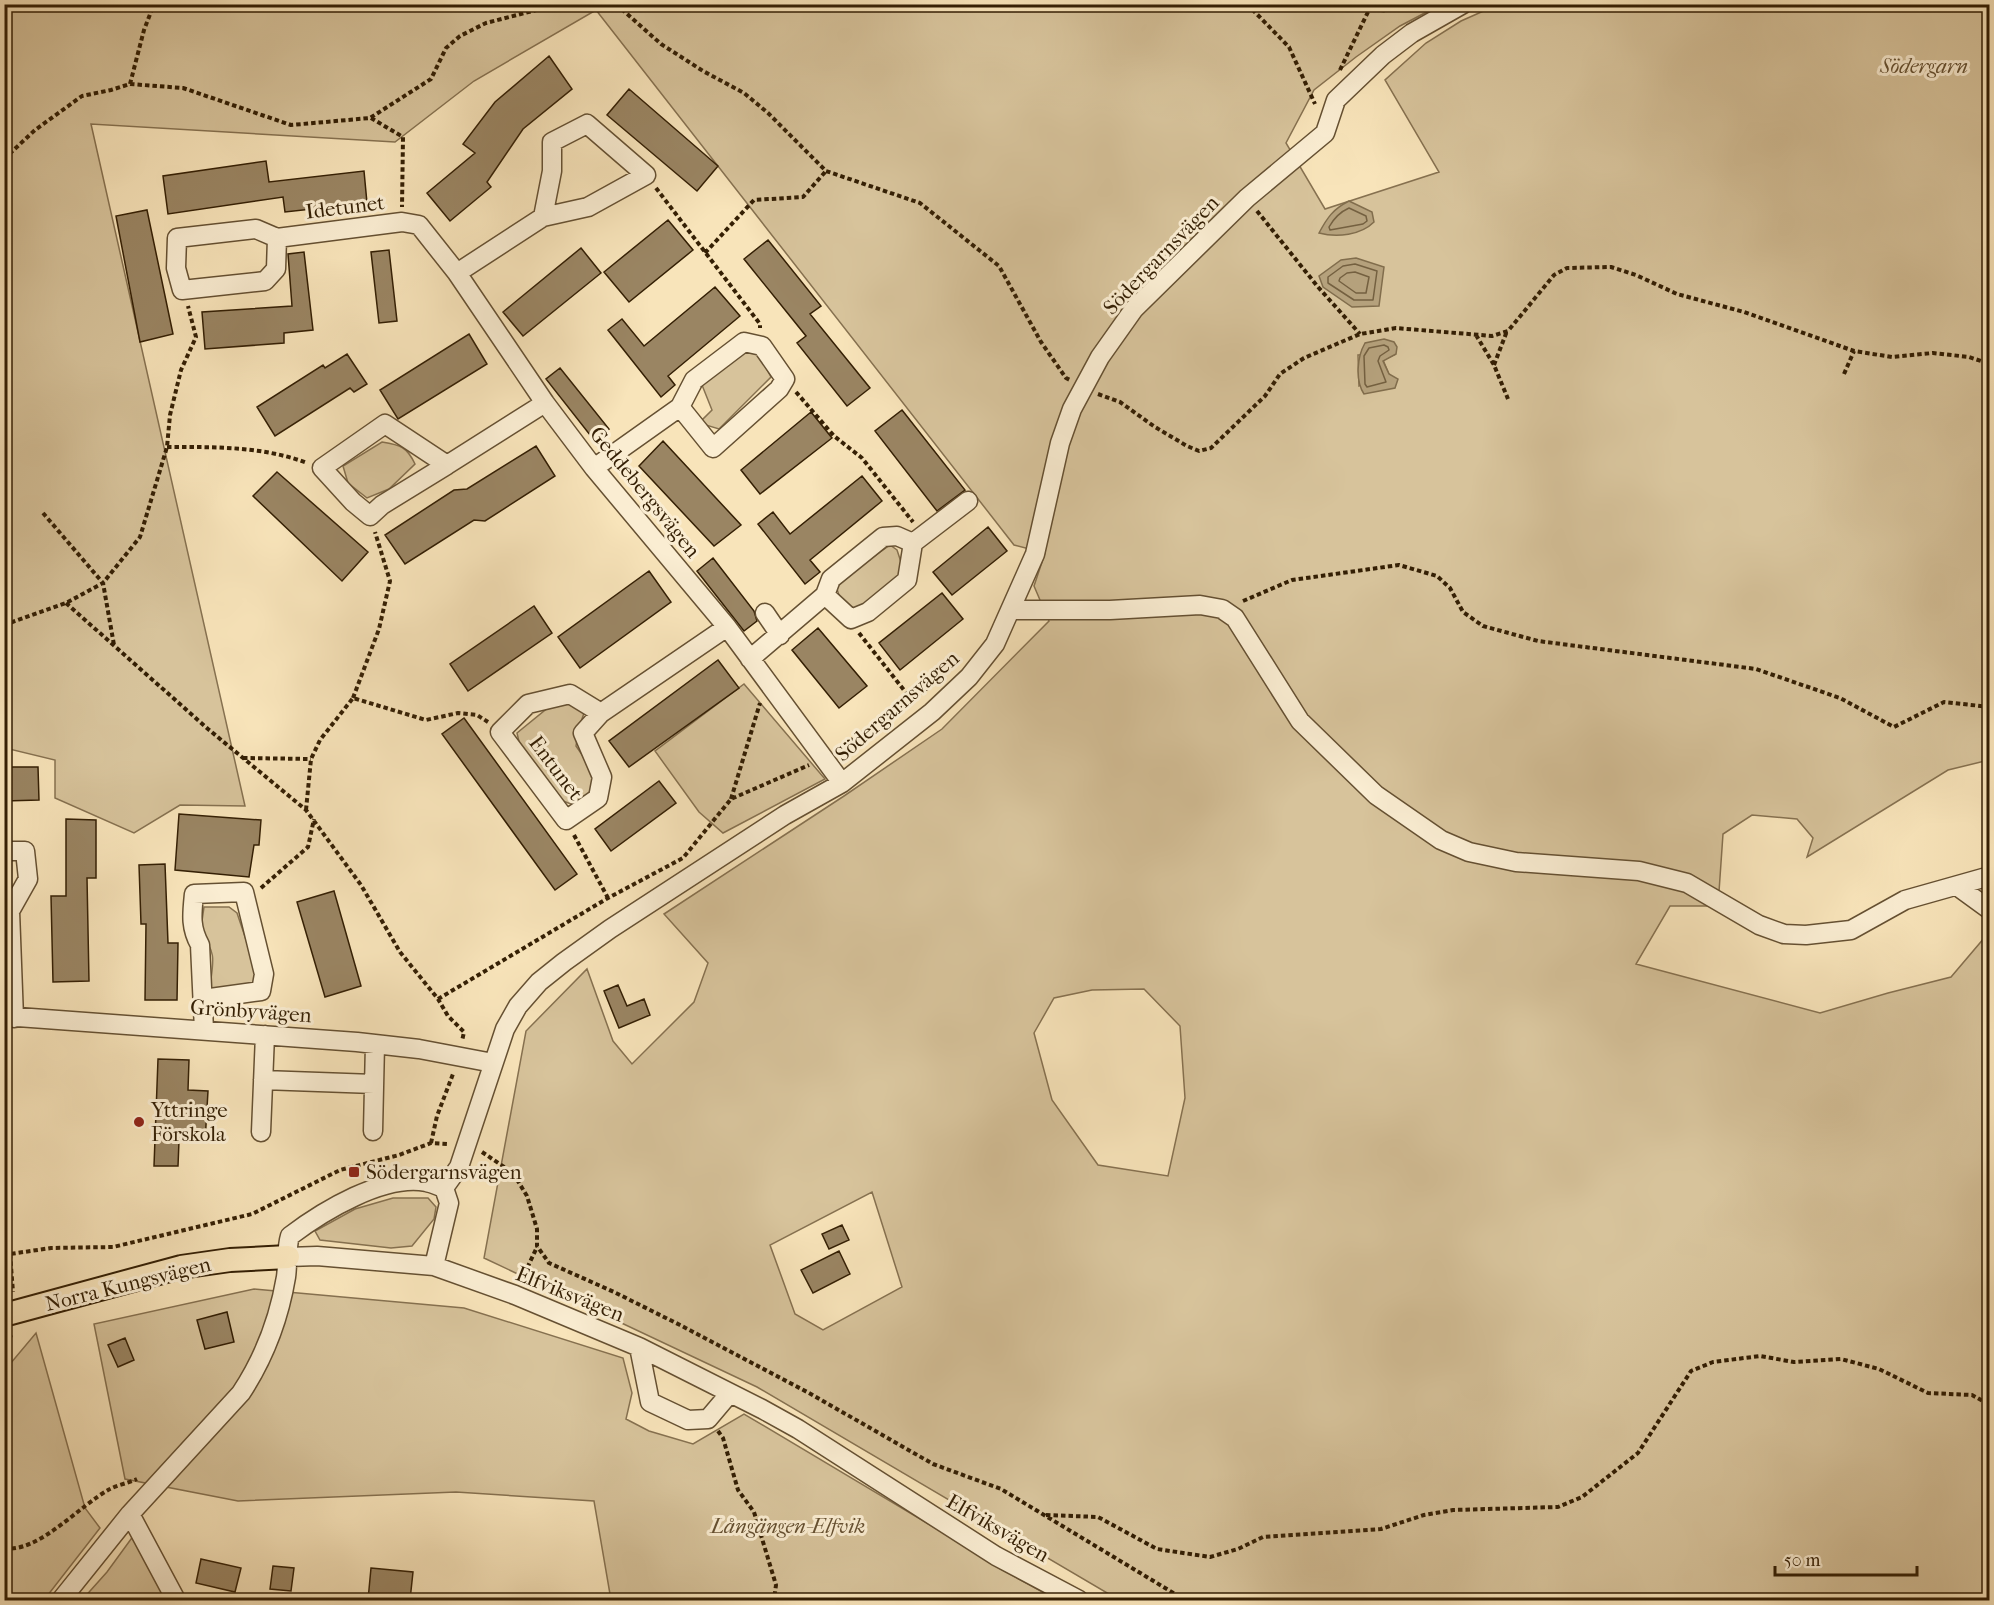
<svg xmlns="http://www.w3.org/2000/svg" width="1994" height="1605" font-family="'IM FELL French Canon',serif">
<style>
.green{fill:#d7c39b;stroke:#867150;stroke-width:1.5;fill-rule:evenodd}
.water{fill:#b5a17c;stroke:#816d4c;stroke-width:1.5}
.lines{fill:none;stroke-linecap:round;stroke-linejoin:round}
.shore{stroke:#746040;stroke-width:1.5}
.building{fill:#9a8563;stroke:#341f04;stroke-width:1.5}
.minor-casing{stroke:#655032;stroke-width:21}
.major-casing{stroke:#341f04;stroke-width:26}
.path{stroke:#341f04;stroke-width:4;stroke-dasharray:4.5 3;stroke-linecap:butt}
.minor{stroke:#faedd2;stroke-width:18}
.major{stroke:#f8e4ba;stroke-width:22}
.poi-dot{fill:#8f2418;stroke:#faedd2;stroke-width:2}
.labels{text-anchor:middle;stroke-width:6;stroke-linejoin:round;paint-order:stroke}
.park-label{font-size:21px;font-style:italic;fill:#655031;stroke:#faedd2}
.street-label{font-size:21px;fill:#341f04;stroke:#faedd2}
.poi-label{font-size:21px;fill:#341f04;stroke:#faedd2;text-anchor:start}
</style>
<rect width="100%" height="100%" fill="#f8e4ba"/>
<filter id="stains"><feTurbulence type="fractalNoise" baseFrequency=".00333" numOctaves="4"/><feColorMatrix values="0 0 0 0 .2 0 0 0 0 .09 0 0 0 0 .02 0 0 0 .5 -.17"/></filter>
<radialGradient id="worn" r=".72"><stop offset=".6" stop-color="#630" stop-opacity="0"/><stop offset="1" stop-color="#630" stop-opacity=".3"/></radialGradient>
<!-- green -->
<path class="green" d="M1339,4L1384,12L1395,5H1440L1400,26L1356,57L1314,90L1286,143L1325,209L1439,172L1385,80L1426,43L1461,21L1497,5H1989V760L1948,770L1807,857L1813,838L1797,819L1752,815L1723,834L1718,906H1670L1636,964L1820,1013L1888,993L1951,977L1985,937L1989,939V1600H1119L757,1387L484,1258L526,1031L587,969L613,1041L632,1064L694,1002L708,963L664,914L844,796L942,729L1049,621L1034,586L1045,553L1014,545L596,10L474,81L395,142L91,124L245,806L180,805L134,833L55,798V760L5,748V5ZM1396,354L1383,360L1389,374L1359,386L1358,355ZM1144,989L1180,1026L1185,1098L1168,1176L1098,1165L1052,1100L1034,1033L1054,998L1092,990ZM872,1192L902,1287L823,1330L795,1314L770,1245Z
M751,346L758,353L771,377L719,429L699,423L712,410L702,385Z
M382,442C401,445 407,447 415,464L389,489L367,498L348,483L343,466Z
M890,545L897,550L903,568L899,581L861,609H853L841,602L837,589L841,580Z
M744,684L825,779L723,833L699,812L655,751Z
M560,701L575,704L585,710L579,728L576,746L594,772L595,784L585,798L571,804L563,801L520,746L517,733L549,707Z
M204,907H229L237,913L258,975L255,986L210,989C211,969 219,952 202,938L201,928Z
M393,1198H428L436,1207L434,1219L412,1246L391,1248L320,1240L315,1231L355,1209Z
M254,1289L464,1308L623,1358L632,1393L626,1419L649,1431L693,1444L744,1414L999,1566V1568L1057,1600H611L594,1501L456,1492L238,1501L125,1479L94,1324Z
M36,1333L85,1508L100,1528L44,1600H5V1370Z
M142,1524L180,1600H82L107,1572Z"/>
<!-- water -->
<path class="water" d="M1349,201L1372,212L1374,222C1361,235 1337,238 1319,233C1327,218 1333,209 1349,201Z
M1356,258L1384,267L1379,306L1352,307L1323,287L1319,276L1341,260Z
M1384,339L1394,342L1397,347L1396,354L1383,361L1389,374L1398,379L1395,388L1364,394C1355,380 1357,357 1365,343Z"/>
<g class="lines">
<!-- shore -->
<path class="shore" d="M1349,208L1366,216L1367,221L1363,224L1330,230L1329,227C1334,218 1340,212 1349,208Z
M1355,264L1377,271L1373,300H1354L1328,283V277L1343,266Z
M1355,272L1369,277L1366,293H1356L1339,281L1340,278L1347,273Z
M1384,345L1388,347L1389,350L1380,356L1378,361L1386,382L1367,387L1365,384L1364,356L1369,348Z"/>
</g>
<!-- building -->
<path class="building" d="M549,56L572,89L523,129L487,182L491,187L450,221L427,193L475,153L463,144L495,102Z
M629,89L718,166L697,191L607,115Z
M266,161L269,182L364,171L367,203L285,212L283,197L168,214L163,176Z
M147,210L173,334L140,342L116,216Z
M668,220L693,250L629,302L604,272Z
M768,240L821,306L810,314L870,388L847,406L797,343L806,336L744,259Z
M581,248L601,273L523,336L503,312Z
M389,250L397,321L379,323L371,252Z
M304,252L313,330L284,333V343L205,349L202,312L292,306L288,254Z
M715,287L740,316L668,376L675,385L661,397L608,330L622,319L644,346Z
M469,334L487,364L398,419L380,390Z
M347,354L367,384L354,392L350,388L275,436L257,407L323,365L325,368Z
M560,368L609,429L594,440L546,379Z
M902,410L965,490L937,511L875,431Z
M811,412L832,438L760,494L741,470Z
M663,441L741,525L714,546L639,466Z
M536,446L555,476L485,521L474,520L405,564L385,535L454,490L467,489Z
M277,472L368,552L342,581L253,496Z
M862,476L882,501L810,560L820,572L805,584L758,524L773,512L790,534Z
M988,527L1007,551L952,595L933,572Z
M713,558L754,611L757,621L744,631L697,571Z
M649,571L671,602L580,668L558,637Z
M942,593L963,619L900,670L879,643Z
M534,606L552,633L468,691L450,664Z
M818,628L867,686L839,708L792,650Z
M718,660L739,688L629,767L609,741Z
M464,718L577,874L555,890L442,734Z
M4,767H38L39,800L4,801Z
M659,781L676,803L611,851L595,829Z
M179,814L261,820L259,845H254L249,877L175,870Z
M66,819L96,820V878H87L89,981L53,982L51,896H66Z
M165,864L168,943H178L177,1000H145L146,924H141L139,865Z
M334,891L361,986L325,997L297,902Z
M618,985L627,1006L644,999L650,1015L619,1028L604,991Z
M158,1059L189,1060L188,1090L208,1091L205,1142L179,1141L178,1166H154Z
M842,1225L849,1240L829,1249L822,1234Z
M839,1251L850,1274L813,1293L801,1270Z
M227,1312L234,1342L205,1349L197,1320Z
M125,1338L134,1360L118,1367L108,1345Z
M201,1559L241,1568L235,1592L196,1583Z
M273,1566L294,1568L291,1591L270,1589Z
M371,1568L413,1572L410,1600H368Z"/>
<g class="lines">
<!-- minor casing -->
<g class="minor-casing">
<path id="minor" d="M277,238L276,269L265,281L182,290L176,268L177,238L256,229L277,238L402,222L419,225L457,273L545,403L594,468L727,627L842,783
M457,273L543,217L588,207L646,175L587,124L552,142V171L543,217
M447,465L382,505L370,516L353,502L322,468L385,424L447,465L545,403
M594,468L680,407L694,380L744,342L762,346L785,379L779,389L713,448L680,407
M913,543L968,501
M1012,610H1110L1200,605L1222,609L1235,618L1300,721L1376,795L1441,840L1469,852L1516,862L1639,871L1687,883L1759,925L1784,934L1806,935L1851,930L1905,900L1990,876
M765,613L780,635
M750,659L825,595L851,619L868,612L907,580L913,543L897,536L883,537L831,579L825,595
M601,713L583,733L602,777L598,798L566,820L500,732L528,704L570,694L601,713L727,627
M4,851H25L28,879L10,911L14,1018
M1957,886L1990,910
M203,999L261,991L264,974L244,892L194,894C192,914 190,927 200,945L204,1030
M4,1016L357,1042L419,1049L493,1063
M263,1080L374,1084
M373,1131L375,1044
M261,1132L265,1035
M444,1188L459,1167L505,1029L518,1006L539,982L564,962L610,929L785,815L842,783L932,712L969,677L995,644L1035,554L1060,443L1072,409L1100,357L1134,309L1247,198L1325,133L1336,100L1383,55L1412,33L1463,4
M288,1257L317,1256L434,1266L515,1295L639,1347L762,1409L798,1429L996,1556L1079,1600
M434,1266L449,1203L444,1188
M639,1347L650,1402L688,1420L708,1419L730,1393
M130,1514L176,1600
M61,1600L130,1514L241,1393C264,1358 279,1319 286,1277C288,1263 286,1249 290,1236C323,1211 384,1174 426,1182C432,1183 438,1186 444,1188"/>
</g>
<!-- major casing -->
<g class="major-casing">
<path id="major" d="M4,1315L181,1267L230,1260L288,1257"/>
</g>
<!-- path -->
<path class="path" d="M616,4L661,44L703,71L744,93L768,113L826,171L920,203L999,266L1041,342L1066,378L1070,380
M1247,4L1289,47L1315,104
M1340,70L1368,12
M130,84L144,30L154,4
M371,118L403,137L402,207
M4,159L35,130L82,96L111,90L130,84L183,88L291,125L370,118L431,79L446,48L460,36L486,23L560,4
M656,188L760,324V328
M1257,211L1318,287L1360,334
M705,253L754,200L803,197L826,171
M1476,335L1494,365L1508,399
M1494,365L1507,331
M1844,374L1854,351
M796,392L834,436L862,458L913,522
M1098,394L1120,402L1155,427L1187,446L1199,451L1211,448L1265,396L1280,374L1304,358L1360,334L1396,328L1492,336L1508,331L1554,275L1567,268L1611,267L1636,275L1677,294L1744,312L1854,351L1892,357L1933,353L1969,357L1990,364
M167,447C214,447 262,446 307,463
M43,513L103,583L114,645
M1243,601L1292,580L1399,565L1437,576L1450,588L1463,612L1483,626L1538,641L1756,669L1840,698L1894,727L1944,702L1990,707
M66,603L208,729L306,810L361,885L400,952L438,999L448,1016L464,1032L462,1041
M4,625L66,603L103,583L140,537L167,447L170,415L181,370L196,337L188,306
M859,633L911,699
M353,698L379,629L390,581L375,532
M837,750L932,685
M243,758L311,759
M731,799L760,703
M306,810L311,759L320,740L353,698L426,720L458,713L477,715L488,722
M574,835L608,898
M261,888L308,847L314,819
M438,999L608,898L683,858L731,799L809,765
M431,1143L437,1116L453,1074
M482,1152L513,1173L527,1196L537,1229V1246L549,1263L614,1292L680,1325L809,1393L933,1464L1001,1489L1185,1600
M10,1254L13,1292
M4,1256L10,1254L51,1248L113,1247L252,1214L340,1170L399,1155L431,1143L449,1144
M521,1281L537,1247
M4,1352L11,1335
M718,1431L723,1438L738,1490L754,1512L776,1585L774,1600
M1046,1515L1098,1517L1157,1549L1210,1557L1238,1549L1263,1537L1381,1529L1424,1515L1453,1510L1558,1507L1582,1497L1638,1453L1691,1371L1713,1362L1760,1356L1794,1362L1841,1359L1879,1369L1928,1393L1972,1395L1990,1405
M4,1548C38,1554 81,1504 110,1489C118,1485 128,1483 137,1479"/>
<!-- minor -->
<use href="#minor" class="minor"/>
<!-- major -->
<use href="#major" class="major"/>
</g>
<!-- markers -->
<g class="poi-dot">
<circle cx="139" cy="1122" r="6"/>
<rect x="348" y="1166" width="12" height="12" rx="3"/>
</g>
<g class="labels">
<!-- park labels -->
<g class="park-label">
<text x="1924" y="73">Södergarn</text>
<text x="788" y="1533">Långängen-Elfvik</text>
</g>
<!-- street labels -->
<g class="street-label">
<text transform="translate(345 207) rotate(-7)" y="7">Idetunet</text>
<text transform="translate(1161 255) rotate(-46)" y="7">Södergarnsvägen</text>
<text transform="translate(645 492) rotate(51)" y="7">Geddebergsvägen</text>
<text transform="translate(897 706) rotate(-41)" y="7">Södergarnsvägen</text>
<text transform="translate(556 768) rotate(53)" y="7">Entunet</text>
<text transform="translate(251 1011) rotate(4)" y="7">Grönbyvägen</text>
<text transform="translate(128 1284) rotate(-14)" y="7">Norra Kungsvägen</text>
<text transform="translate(570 1294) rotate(22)" y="7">Elfviksvägen</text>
<text transform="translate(998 1528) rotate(30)" y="7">Elfviksvägen</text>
</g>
<!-- poi labels -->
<g class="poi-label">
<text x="151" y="1117">Yttringe<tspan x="151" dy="24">Förskola</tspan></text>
<text x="366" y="1179">Södergarnsvägen</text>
</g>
</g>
<!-- margin -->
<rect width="1994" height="1605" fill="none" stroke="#f8e4ba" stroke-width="24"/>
<rect x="6" y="6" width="1982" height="1593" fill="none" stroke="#341f04" stroke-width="3"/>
<rect x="12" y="12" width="1970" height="1581" fill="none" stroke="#341f04" stroke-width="1.5"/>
<!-- scale -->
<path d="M1775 1566v9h142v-9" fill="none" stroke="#341f04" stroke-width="3"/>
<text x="1784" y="1566" font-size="18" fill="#341f04" stroke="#faedd2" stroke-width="4.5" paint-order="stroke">50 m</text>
<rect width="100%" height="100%" filter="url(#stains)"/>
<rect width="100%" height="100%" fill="url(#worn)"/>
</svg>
